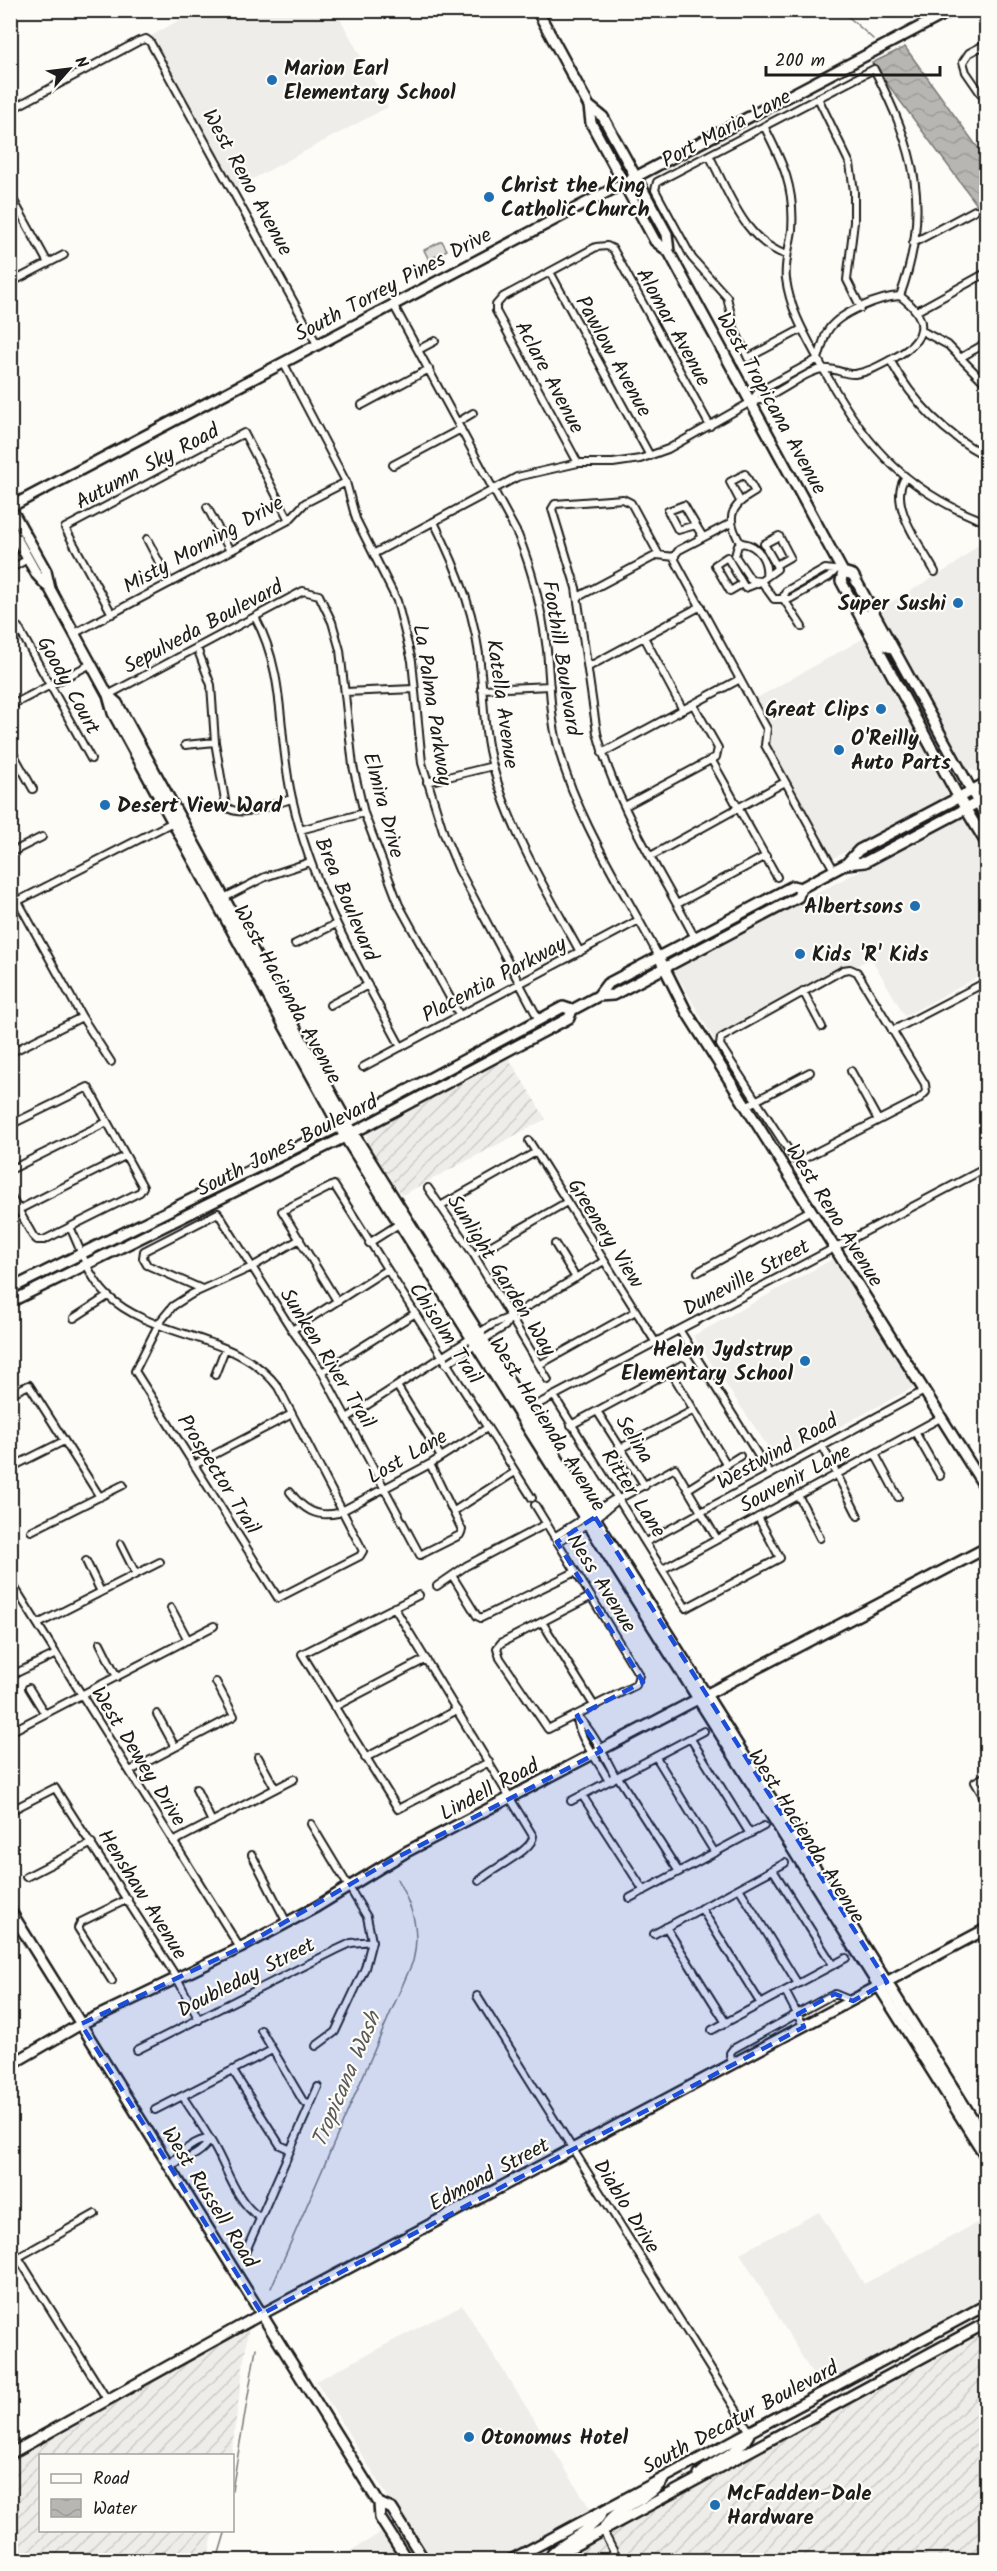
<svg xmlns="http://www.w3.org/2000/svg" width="997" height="2571" font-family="Kalam,sans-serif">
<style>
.built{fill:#eeede9}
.industrial{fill:url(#industrial-furrows)}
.garden{fill:#e0dfdb;stroke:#7e7e7c;stroke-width:1.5}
.water{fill:url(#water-waves);stroke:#797876;stroke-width:1.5}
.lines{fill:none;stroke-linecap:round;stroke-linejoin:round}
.stream{stroke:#797876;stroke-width:1.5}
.street-casing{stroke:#1c1c1c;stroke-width:10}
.secondary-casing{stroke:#1c1c1c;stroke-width:14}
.primary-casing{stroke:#1c1c1c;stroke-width:14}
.street{stroke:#fdfcf7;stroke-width:6}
.secondary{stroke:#fdfcf7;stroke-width:9}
.primary{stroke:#fdfcf7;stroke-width:9}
.marked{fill:#1d4ed8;fill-opacity:0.2;stroke:#1d4ed8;stroke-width:4.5;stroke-dasharray:12 8;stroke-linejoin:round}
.poi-dot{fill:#1f6fb2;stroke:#fdfcf7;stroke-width:2}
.labels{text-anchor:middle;stroke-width:4.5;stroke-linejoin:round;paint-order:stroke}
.poi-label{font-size:21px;font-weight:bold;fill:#1c1c1c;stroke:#fdfcf7;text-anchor:start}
.street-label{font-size:21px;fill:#1c1c1c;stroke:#fdfcf7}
.water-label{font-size:22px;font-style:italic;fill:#5a5a58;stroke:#fdfcf7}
</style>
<defs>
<pattern id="industrial-furrows" width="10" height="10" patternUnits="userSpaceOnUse" patternTransform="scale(1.5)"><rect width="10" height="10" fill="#eeede9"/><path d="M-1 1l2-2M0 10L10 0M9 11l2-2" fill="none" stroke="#cccbc7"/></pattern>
<pattern id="water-waves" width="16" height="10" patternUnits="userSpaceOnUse" patternTransform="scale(1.5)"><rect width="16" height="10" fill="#b7b6b2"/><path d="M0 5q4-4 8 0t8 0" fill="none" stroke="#9d9c98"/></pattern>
</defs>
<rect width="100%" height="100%" fill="#fdfcf7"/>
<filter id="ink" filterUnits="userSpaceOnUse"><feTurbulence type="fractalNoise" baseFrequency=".0167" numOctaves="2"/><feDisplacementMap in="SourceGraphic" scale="12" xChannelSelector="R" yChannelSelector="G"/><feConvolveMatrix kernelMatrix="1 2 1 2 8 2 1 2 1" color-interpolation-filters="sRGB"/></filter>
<g filter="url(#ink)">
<!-- built -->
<path class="built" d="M195,11H336L388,107L232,190L146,39Z
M982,525L986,527V775L962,766L878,610L953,566L978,545Z
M866,637L944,779L948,796L832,859L769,742L773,728L757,698Z
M963,817L986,854V973L905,1016L871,958L715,1041L673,968Z
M833,1259L916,1386L777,1460L693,1336Z
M819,2212L864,2284L986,2218V2296L820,2387L740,2253Z
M462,2305L593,2513L502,2560H427L316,2381Z
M384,2531L402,2560H335Z"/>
<!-- industrial -->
<path class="industrial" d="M508,1057L546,1119L402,1195L366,1141L368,1132Z
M249,2324L231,2455L40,2456V2530L214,2531L207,2560H11L10,2458Z
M986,2332V2560H561Z"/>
<!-- garden -->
<path class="garden" d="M442,241L447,250L429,260L424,250Z"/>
<!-- water -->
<path class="water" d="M905,47L986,159V217L872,63Z"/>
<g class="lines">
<!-- stream -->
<path class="stream" d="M841,10L873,39
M10,1262L15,1269
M271,2288L413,1961C421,1930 412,1906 397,1879
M232,2490L256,2348
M217,2560L226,2530"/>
<!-- street casing -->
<g class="street-casing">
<path id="street" d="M921,10L928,23
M986,44L969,53L963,62L966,72L986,101
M818,98L850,164L854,191V222L847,280L861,308
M10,110L139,41L146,39L150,42L317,344
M764,126C783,163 795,188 792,230C790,246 784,263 786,279C790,309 804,333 818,359C859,438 901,490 986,522
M709,155C729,193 744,241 787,255
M10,194L48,263
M913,243L975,210
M550,272L650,456
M10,283L64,255
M393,304L518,535C533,572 542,610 547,650C550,682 550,715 558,746C576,819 624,890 659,957
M917,311L986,273
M802,329L748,358L734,328L727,297L692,258L655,190L657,182L874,69C915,149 932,208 900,296
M922,331L948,345L986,384
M418,350L435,341
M960,358L986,343
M890,360C913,402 944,434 986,456
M283,362L346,482L356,519L397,601L412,661L422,763L444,834L459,870L539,1020
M362,405L429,369
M458,422L473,413
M578,463L496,311V305L503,297L596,247L607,246L613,249L710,426
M393,465L461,429
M905,478C887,504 922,547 935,572
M740,501L730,482L745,474L755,492C730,506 725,518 741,544
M207,507L230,551
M434,522C458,570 477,618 481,673C484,704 484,736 493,767C511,833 547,892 580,952
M731,523L679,550L675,555V560L767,729L765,745L834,870
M696,525L678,530L668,511L684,505C690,516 697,527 703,537
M147,539L170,583
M742,543C759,545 768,561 766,577L761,581L751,580L735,556L738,545Z
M375,553L517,477L578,463H613L640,459L668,449L751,402C777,398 803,371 823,369C833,367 844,375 855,374C869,372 881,365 894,358C925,341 933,320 900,296C880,297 837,313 827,332C823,340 821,350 818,359L758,392L751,402
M659,555L631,503L623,499L555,504L552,509L576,588L597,733C616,806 660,871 695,938
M10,569L28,559
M766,577L777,569L776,565L790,557L779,536L764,544L776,565
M761,581L774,599H790L829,577L840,566
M742,584L730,591L715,565L727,557L745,588L758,583
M578,597L657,555L675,557
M783,598L786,591L825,569L834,570
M783,598L802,627
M112,614L65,528L244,433L289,520
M255,617C287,676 277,735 292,798C312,888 358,967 401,1047
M18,627L91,759
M75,633L289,520L305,503L346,482
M644,637L683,710
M197,648L211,685L215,742L226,806C239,820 275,803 292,799
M590,666L701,606
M481,689L550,686
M345,692L414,689
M108,695L303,591L319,595L332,622L340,650L353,766L364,813L399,905L460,1016
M10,706L91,664
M185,745L215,742
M10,748L33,789
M602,753L740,679
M711,759L777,877
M427,782L493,766
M625,806L716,757L718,748L693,704
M300,830L364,813
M10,853L42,837
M651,856L785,782
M10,887L82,1017L111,1062
M222,899L265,877L310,862
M18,901L175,821
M677,904L766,856
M295,944L336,924
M850,969L857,972L925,1084L926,1092L918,1100L799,1161L795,1160L720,1045L721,1038L843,970Z
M803,991L822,1027
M330,1005L368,985
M892,1031L986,982
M10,1053L82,1017
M363,1067L639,920
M851,1071L878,1120
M746,1106L810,1072
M10,1125L88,1087L143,1187L140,1192L44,1240H37L33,1236L10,1195
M529,1141L656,1343
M10,1170L107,1122
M428,1188L474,1255L548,1380
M440,1206L536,1152
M18,1210L125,1156
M70,1227C81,1250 88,1276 107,1295C154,1340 237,1332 278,1387L363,1551L360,1556L278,1598L135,1371L159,1323L173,1306L192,1294L252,1267L300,1239
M369,1243L402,1222
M555,1244L576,1278
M474,1255L567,1202
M698,1272L811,1210
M202,1289L147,1265L143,1258L144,1251L218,1213L292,1330L322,1372L420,1555L460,1535L462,1530L430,1464
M337,1301L282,1211L334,1185L532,1498
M74,1318L108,1296
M292,1330L386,1270
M680,1331L770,1474
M446,1364L505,1326L510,1317
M539,1365L636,1311
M322,1372L414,1314
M671,1372L727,1465
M215,1375L225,1349
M397,1386L441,1457
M10,1394L29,1385L100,1497
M554,1396L686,1608L780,1558L758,1517
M525,1411L986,1168
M597,1411L645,1486
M347,1418L493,1324L510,1317L604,1261
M571,1425L682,1365
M915,1432L940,1476
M822,1445L858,1516
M621,1448L694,1410
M875,1454L898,1497
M194,1465L292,1414
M10,1468L64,1441
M688,1489L740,1456
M290,1492C303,1509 316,1518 338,1513L430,1464L487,1428
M798,1495L820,1538
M535,1505L639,1675L636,1685L548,1729L500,1658L497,1648L501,1643L590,1597
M454,1511L515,1472
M31,1531L123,1485
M554,1537L613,1500L619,1499L675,1468L717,1539
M557,1542L589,1524L619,1499
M646,1542L924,1391
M121,1544L136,1574
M86,1561L101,1592
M663,1569L942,1417
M453,1577L477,1616L481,1618L575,1572
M10,1580L240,1948
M437,1586L466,1566L546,1524
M419,1595L302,1654L398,1809L489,1762
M394,1607L533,1836C533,1851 492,1868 479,1881
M171,1608L188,1640
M542,1622L595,1707
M38,1624L160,1562
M100,1643L117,1677
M10,1676L56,1654
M29,1688L45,1714
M334,1707L426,1659
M157,1714L175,1747
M577,1716C578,1739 597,1758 607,1778L612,1780
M577,1716C591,1728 605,1757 614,1774L612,1780
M10,1732L214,1626
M691,1739L750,1834
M258,1757L275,1788
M656,1757L715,1853
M365,1758L457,1710
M130,1771L234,1716L216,1682
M986,1776L975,1782L986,1801
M618,1777L679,1872
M196,1789L212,1822
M582,1795L644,1891
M571,1801L704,1731
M10,1811L55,1788L177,1978L199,2020
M311,1824L367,1917L372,1941L365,1968L335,2032L316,2046
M173,1842L294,1779
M252,1855L287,1923
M773,1870L833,1965
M26,1877L92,1843
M739,1888L798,1984
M630,1898L764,1826
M701,1908L761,2004
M666,1927L726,2023
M654,1934L785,1863
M112,1981L78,1928L81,1922L128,1899
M785,1991L804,2027
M477,1996L750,2432
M261,2030L303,2101L309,2105
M712,2030L846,1958
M137,2050L336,1950L351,1943L372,1941
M732,2065L730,2053L733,2049L828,1997L835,1994L852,2001
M233,2071L280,2145L289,2149
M183,2097C194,2114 206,2131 215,2148C229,2173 236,2201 260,2218
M155,2110L272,2050
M171,2163C181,2153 195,2139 210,2139
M169,2165C184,2161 203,2154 210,2139
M245,2253L318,2087
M18,2257L108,2401
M10,2262L95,2214
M603,2531L618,2560"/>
</g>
<!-- secondary casing -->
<g class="secondary-casing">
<path id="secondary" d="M10,507L46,571L50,589L108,695L113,713L345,1137L986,2157
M10,507L952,10
M10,527L37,575L48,587
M108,695L117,703L353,1133L986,2140
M659,957L686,1011L986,1489
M10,2065L81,2024L240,1948L316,1907L406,1852L986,1548
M10,2454L262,2314L986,1929"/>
</g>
<!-- primary casing -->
<g class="primary-casing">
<path id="primary" d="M537,10L589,106L603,117L667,234L669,252
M589,106L591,123L655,241L669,252L843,572L841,581L955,791L986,843
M843,572L853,575L986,817
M859,609C873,619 876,644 891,648
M846,864L865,862L986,798
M598,996L607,984L793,886L801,888
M10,1289L354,1119L563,1007L572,1010L598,996L613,995L798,897L801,888L846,864L859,850L986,783
M10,1302L345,1137L569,1018L572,1010
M10,1910L379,2503L380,2518L407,2560
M699,2475C714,2459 742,2453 750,2432
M379,2503L392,2509L424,2560
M603,2531C612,2506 648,2503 663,2480
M552,2554C567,2539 595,2530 603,2511
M511,2560L986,2305
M548,2560L986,2323"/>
</g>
<!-- street -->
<use href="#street" class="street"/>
<!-- secondary -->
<use href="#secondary" class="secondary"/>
<!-- primary -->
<use href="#primary" class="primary"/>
</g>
</g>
<!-- marked area -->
<path class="marked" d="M595,1517L887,1982L853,2001L835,1994L828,1997L798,2014L804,2027L262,2314L81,2024L240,1948L392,1860L601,1751L577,1716L643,1682L557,1542Z"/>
<!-- markers -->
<g class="poi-dot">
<circle cx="272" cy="80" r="6"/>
<circle cx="489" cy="197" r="6"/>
<circle cx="958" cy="603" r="6"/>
<circle cx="881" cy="709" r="6"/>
<circle cx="839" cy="750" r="6"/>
<circle cx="105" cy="805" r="6"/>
<circle cx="915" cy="906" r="6"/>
<circle cx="800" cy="954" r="6"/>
<circle cx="805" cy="1361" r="6"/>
<circle cx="469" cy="2437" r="6"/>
<circle cx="715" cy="2505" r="6"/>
</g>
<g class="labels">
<!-- poi labels -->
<g class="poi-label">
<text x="284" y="75">Marion Earl<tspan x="284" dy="24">Elementary School</tspan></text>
<text x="501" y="192">Christ the King<tspan x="501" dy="24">Catholic Church</tspan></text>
<text x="946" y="610" text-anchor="end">Super Sushi</text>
<text x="869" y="716" text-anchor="end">Great Clips</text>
<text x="851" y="745">O'Reilly<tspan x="851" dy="24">Auto Parts</tspan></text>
<text x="117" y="812">Desert View Ward</text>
<text x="903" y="913" text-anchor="end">Albertsons</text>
<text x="812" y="961">Kids 'R' Kids</text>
<text x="793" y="1356" text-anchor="end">Helen Jydstrup<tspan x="793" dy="24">Elementary School</tspan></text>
<text x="481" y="2444">Otonomus Hotel</text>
<text x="727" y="2500">McFadden-Dale<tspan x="727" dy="24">Hardware</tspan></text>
</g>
<!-- street labels -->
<g class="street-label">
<text transform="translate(726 128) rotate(-28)" y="7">Port Maria Lane</text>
<text transform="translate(248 182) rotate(61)" y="7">West Reno Avenue</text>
<text transform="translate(393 284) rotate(-28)" y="7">South Torrey Pines Drive</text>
<text transform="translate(674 327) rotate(61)" y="7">Alomar Avenue</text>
<text transform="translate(614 356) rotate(61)" y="7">Pawlow Avenue</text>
<text transform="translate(550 377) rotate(62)" y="7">Aclare Avenue</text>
<text transform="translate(772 403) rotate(61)" y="7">West Tropicana Avenue</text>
<text transform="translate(147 466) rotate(-28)" y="7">Autumn Sky Road</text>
<text transform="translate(203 544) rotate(-29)" y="7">Misty Morning Drive</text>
<text transform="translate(203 626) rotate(-28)" y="7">Sepulveda Boulevard</text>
<text transform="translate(562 658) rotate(81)" y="7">Foothill Boulevard</text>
<text transform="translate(69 685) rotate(61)" y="7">Goody Court</text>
<text transform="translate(503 704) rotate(82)" y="7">Katella Avenue</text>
<text transform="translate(433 705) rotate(81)" y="7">La Palma Parkway</text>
<text transform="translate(384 805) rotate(75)" y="7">Elmira Drive</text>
<text transform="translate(347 899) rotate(67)" y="7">Brea Boulevard</text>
<text transform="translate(494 979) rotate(-28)" y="7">Placentia Parkway</text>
<text transform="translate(288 994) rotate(61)" y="7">West Hacienda Avenue</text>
<text transform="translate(287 1145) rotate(-27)" y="7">South Jones Boulevard</text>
<text transform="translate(835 1215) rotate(58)" y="7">West Reno Avenue</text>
<text transform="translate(606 1233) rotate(58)" y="7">Greenery View</text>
<text transform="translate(502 1275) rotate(58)" y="7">Sunlight Garden Way</text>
<text transform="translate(746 1277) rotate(-28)" y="7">Duneville Street</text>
<text transform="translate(446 1333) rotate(57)" y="7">Chisolm Trail</text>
<text transform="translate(328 1358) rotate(58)" y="7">Sunken River Trail</text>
<text transform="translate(548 1424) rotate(58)" y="7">West Hacienda Avenue</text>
<text transform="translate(635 1439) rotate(58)" y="7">Selina</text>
<text transform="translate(777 1451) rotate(-29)" y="7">Westwind Road</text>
<text transform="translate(407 1456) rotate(-30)" y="7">Lost Lane</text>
<text transform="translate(219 1474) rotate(58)" y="7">Prospector Trail</text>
<text transform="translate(795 1478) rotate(-28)" y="7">Souvenir Lane</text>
<text transform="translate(634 1493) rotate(57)" y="7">Ritter Lane</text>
<text transform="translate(602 1583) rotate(58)" y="7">Ness Avenue</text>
<text transform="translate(139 1756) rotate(58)" y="7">West Dewey Drive</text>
<text transform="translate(489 1789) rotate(-28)" y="7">Lindell Road</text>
<text transform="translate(807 1836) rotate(58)" y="7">West Hacienda Avenue</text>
<text transform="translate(143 1894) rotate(58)" y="7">Henshaw Avenue</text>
<text transform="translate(246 1977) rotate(-27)" y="7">Doubleday Street</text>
<text transform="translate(489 2174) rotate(-28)" y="7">Edmond Street</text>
<text transform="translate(210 2197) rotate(58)" y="7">West Russell Road</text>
<text transform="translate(627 2206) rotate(58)" y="7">Diablo Drive</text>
<text transform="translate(740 2417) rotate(-28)" y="7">South Decatur Boulevard</text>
</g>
<!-- water labels -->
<g class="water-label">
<text transform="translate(345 2079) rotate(-67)" y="8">Tropicana Wash</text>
</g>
</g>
<!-- margin -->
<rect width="997" height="2571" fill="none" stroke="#fdfcf7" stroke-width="36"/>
<rect x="18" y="18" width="961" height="2535" fill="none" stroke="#1c1c1c" stroke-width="2" filter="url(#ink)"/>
<!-- legend -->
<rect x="39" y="2454" width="195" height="78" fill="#fdfcf7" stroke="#a3a29f" stroke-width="1.5"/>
<rect x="51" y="2474" width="30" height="9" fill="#fdfcf7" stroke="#a3a29f" stroke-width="1.5"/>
<text x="93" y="2484" font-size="18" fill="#1c1c1c">Road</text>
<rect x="51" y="2499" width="30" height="18" fill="url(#water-waves)" stroke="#a3a29f" stroke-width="1.5"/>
<text x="93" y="2514" font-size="18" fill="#1c1c1c">Water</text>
<!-- north arrow -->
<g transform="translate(69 69) rotate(62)" stroke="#fdfcf7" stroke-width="4.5" paint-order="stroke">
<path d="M0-4.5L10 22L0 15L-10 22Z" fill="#1c1c1c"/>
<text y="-9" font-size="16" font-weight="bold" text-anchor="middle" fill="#1c1c1c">N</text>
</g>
<!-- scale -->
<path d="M766 66v9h174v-9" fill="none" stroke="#1c1c1c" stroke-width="3"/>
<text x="775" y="66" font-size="18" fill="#1c1c1c" stroke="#fdfcf7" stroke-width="4.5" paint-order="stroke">200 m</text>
</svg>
